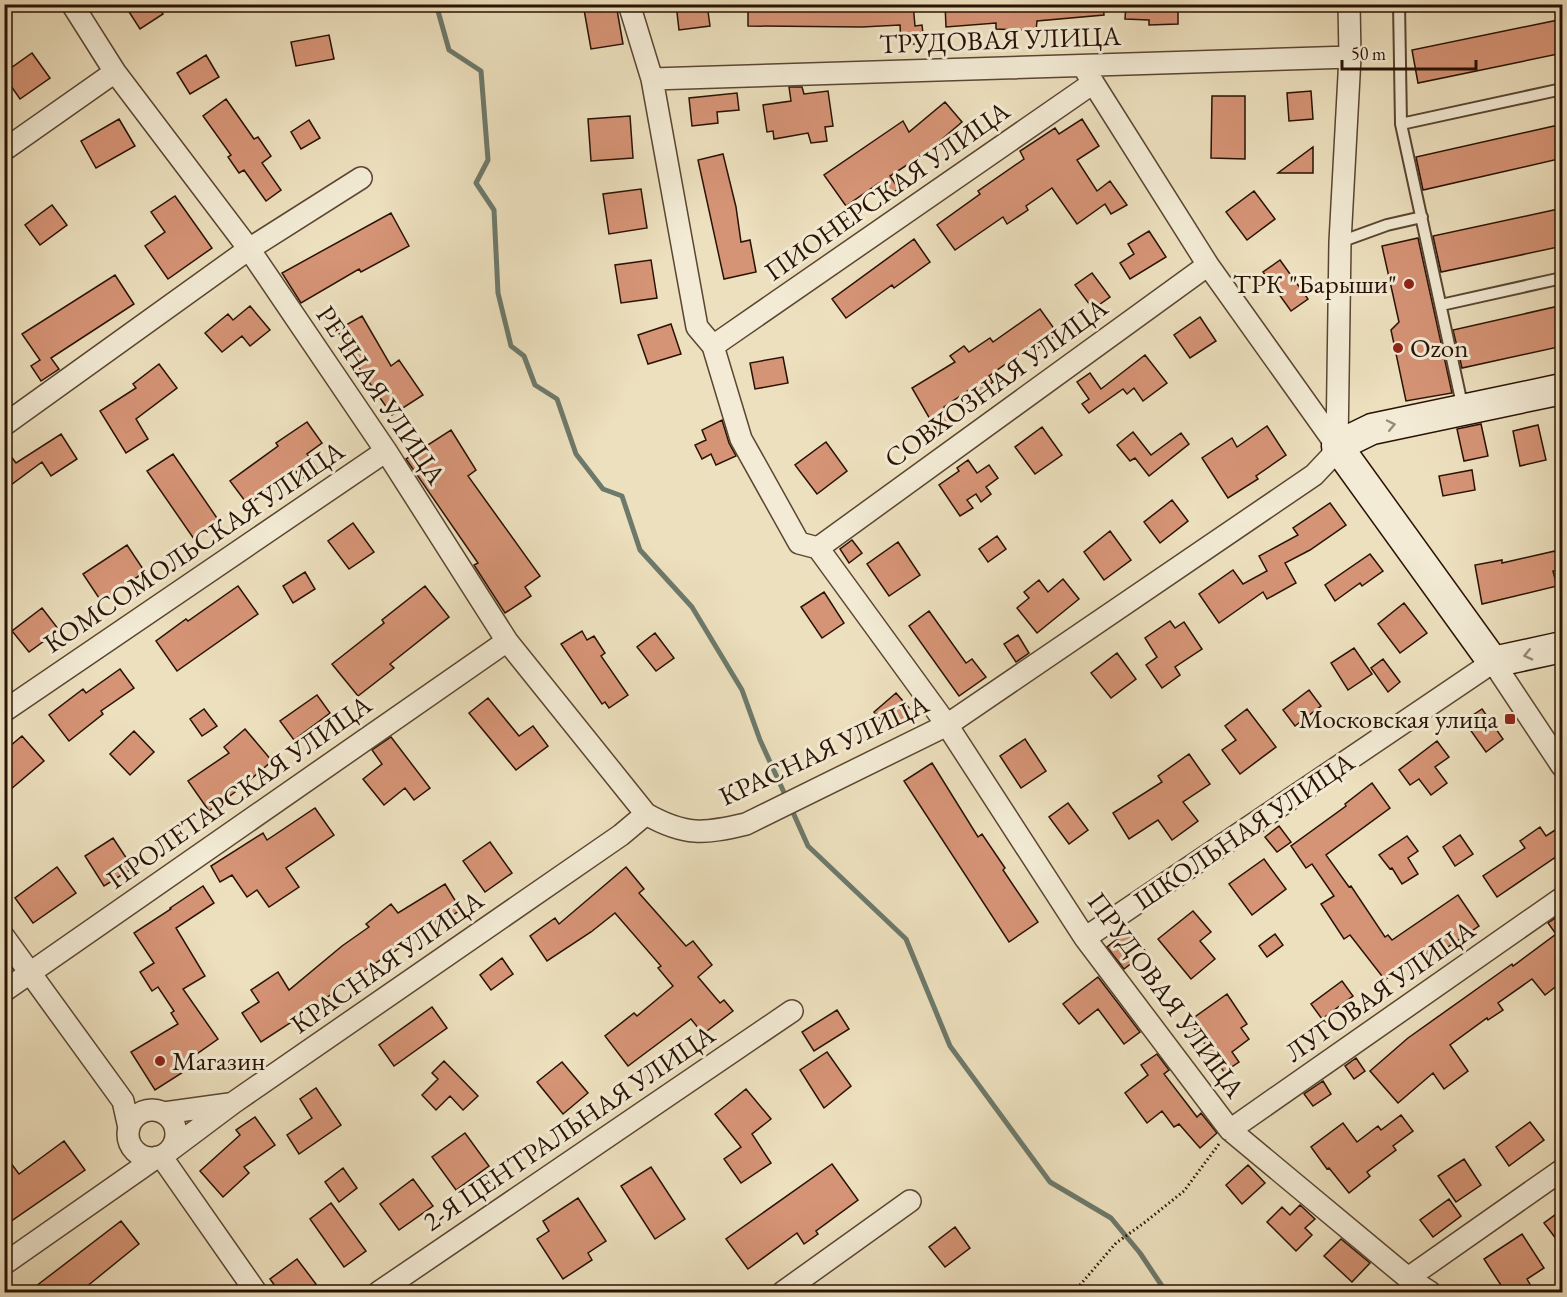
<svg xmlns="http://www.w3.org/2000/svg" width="1567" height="1297" font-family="'EB Garamond',serif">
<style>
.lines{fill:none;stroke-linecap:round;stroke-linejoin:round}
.stream{stroke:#6d796a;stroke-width:5}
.building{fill:#d69476;stroke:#291204;stroke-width:1.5}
.lane-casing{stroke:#5a4632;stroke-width:14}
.street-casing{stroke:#5a4632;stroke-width:24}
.secondary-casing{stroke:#291204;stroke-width:33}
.path{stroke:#291204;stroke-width:3;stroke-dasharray:1.5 3;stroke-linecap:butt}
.lane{stroke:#f3ebd5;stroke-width:10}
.street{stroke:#f3ebd5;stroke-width:21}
.secondary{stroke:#f3ebd5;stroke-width:30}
.oneway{stroke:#988977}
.poi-dot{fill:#8f2418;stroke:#f3ebd5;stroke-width:2}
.labels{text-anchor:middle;stroke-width:6;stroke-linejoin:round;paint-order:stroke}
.street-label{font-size:27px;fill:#291204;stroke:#f3ebd5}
.poi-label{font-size:27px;fill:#291204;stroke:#f3ebd5;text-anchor:end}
</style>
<rect width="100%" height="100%" fill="#ede0be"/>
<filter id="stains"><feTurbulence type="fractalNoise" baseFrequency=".00333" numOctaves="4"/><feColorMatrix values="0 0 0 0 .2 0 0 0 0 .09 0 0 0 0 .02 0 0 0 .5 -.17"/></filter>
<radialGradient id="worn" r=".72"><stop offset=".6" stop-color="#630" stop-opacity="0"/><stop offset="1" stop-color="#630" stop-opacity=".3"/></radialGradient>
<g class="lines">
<!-- stream -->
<path class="stream" d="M440,4L438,11L449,50L481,71L488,160L476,183L494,210L498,293L511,346L524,356L535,385L557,399L576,454L603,489L622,496L640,550L692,607L742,690L760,740L787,799
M791,808L808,846L906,939L950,1046L1050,1182L1111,1218L1140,1253L1166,1292"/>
</g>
<!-- building -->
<path class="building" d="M124,4H157L163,14L140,29Z
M583,4H616L623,44L591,49Z
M676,4H707L710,26L679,30Z
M748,4H913L915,26L922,25L924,43L901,45L900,25L862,27L748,26Z
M945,4H1103L1104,15L1037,21L1036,31L996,29V23L946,27Z
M1126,4H1178V24L1149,25V20L1125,19Z
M1563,19V53L1418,83L1412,50Z
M329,35L334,59L296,66L291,42Z
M32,53L50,78L20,99L4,76V73Z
M206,55L219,77L190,94L177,73Z
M789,87H802L804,94L828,91L833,126L825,127L827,141L811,143L808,133L774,139L773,131L767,132L763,105L791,101Z
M1311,91L1313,119L1289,121L1287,93Z
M737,93L739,110L717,112L718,123L692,126L689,98Z
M1212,96H1245V159L1211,158Z
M226,99L254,139L258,137L271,156L262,163L281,190L266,201L244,170L239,173L228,157L231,155L203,116Z
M945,102L962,122L927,152L890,176L899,189L887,196L879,183L846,206L824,175L903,121L909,132Z
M630,116L633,158L591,161L588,119Z
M119,119L135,146L96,168L81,141Z
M1082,119L1099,146L1077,160L1097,191L1110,181L1127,205L1111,214L1105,204L1077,224L1052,188L1026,206L1028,210L1007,224L1003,217L955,250L937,225L980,194L978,191L1024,159L1020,151L1055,128L1059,134Z
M309,120L320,138L301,149L291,132Z
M1563,124V158L1423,190L1416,157Z
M1313,147V173H1278Z
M723,154L736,207L741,242L750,240L756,272L724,279L698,160Z
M641,189L647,228L609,234L603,194Z
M1254,191L1275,219L1247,240L1226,212Z
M175,196L212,248L168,279L145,246L165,232L151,212Z
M52,205L67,225L40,245L25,225Z
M1563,208V246L1441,272L1433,236Z
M391,213L409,246L361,272L359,269L301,303L282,273Z
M1149,231L1166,257L1130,279L1120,263L1134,254L1128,244Z
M1418,238L1452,393L1406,401L1391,330L1399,322L1382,246Z
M914,239L930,262L894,288L892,285L846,318L832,299Z
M651,260L657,298L621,303L615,265Z
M1280,260L1308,299L1291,311L1263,272Z
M1092,273L1110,297L1093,309L1075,285Z
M115,275L134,304L51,358L59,369L41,381L31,366L40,360L22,334Z
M1563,305V346L1462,368L1453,330Z
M250,306L270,330L250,346L242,336L222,352L205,333L228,314L233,320Z
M1040,309L1058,334L1031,353L1028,348L989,376L993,382L976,394L972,388L944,407L954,423L938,433L912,388L955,362L950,356L964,346L969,352L990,338L993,342Z
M362,316L391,366L399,360L423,395L392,415L359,368L337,330Z
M1200,317L1216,341L1190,358L1174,335Z
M671,324L681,354L648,364L638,335Z
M1145,355L1167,383L1143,401L1134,388L1127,394L1123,389L1089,413L1082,404L1089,399L1077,382L1090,373L1101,389Z
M783,357L788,383L755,389L750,363Z
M159,364L177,388L136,419L148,439L126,453L100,411L136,388L133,384Z
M722,420L729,443L736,456L716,465L711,454L702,459L695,445L706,440L702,430Z
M307,422L322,443L307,454L317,468L301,479L295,470L248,505L230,481L278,446L276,443Z
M1481,424L1488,456L1464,461L1457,429Z
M1538,425L1546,460L1520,466L1513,431Z
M1267,426L1286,455L1256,476L1258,479L1228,498L1202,458L1232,438L1237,447Z
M1042,427L1062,455L1035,474L1015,447Z
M451,430L476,470L468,476L540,576L525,587L531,596L505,613L474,565L478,563L406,459Z
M1133,432L1151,455L1181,433L1189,444L1149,476L1135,458L1130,461L1117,445Z
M61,434L77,459L51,476L42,462L4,490V447L16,463Z
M826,442L847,471L817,494L795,465Z
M173,454L219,521L194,539L147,471Z
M968,460L977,473L989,465L998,478L986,487L991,494L981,502L976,494L967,500L973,508L960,516L939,485L959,471L957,468Z
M1472,470L1475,490L1443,496L1439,476Z
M1172,500L1188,521L1160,543L1144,522Z
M1330,503L1346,525L1310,550L1285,563L1296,583L1267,599L1263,592L1219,623L1199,594L1233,570L1243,584L1267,571L1259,556L1298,535L1293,528Z
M353,523L374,552L349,569L328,541Z
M1110,531L1131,560L1104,580L1084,552Z
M997,536L1006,549L988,562L979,549Z
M852,540L862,553L849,563L840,549Z
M898,542L920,575L889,596L867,564Z
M127,545L145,572L101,601L83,574Z
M1555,551L1560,570L1553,571L1557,586L1482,604L1475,565L1502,560V563Z
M1370,554L1383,571L1362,586L1360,583L1335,601L1325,585Z
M305,572L315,589L293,603L283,586Z
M1063,579L1079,599L1037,633L1017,608L1029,598L1024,592L1039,580L1048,592Z
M238,586L258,614L177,671L156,641L186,619L188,621Z
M425,586L449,617L390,664L394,668L358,696L332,664L384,623L382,620Z
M824,592L844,623L822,638L801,607Z
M1404,603L1427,633L1400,653L1378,624Z
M42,608L59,630L29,652L12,631Z
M929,611L966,663L972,659L986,677L959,696L909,626Z
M1170,621L1175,628L1184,622L1202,649L1175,667L1180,675L1162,688L1146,665L1157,657L1145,638Z
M582,631L587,640L594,636L605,653L601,656L628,695L609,708L605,702L602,704L561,644Z
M655,633L674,658L656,671L637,647Z
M1018,635L1029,653L1016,662L1004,644Z
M1354,648L1372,674L1348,690L1331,663Z
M1117,653L1136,679L1111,698L1091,673Z
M1383,659L1400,682L1388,692L1371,668Z
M120,669L134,688L101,711L103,714L69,741L49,715L83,689L86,693Z
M1309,690L1321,706L1295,726L1283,710Z
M896,693L909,708L904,712L909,718L896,729L891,723L887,726L874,712Z
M317,695L330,713L294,740L280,721Z
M488,698L519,736L533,726L548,746L516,770L469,713Z
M204,709L217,726L202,736L190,719Z
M1247,709L1276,747L1240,774L1222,750L1236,740L1225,726Z
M1482,709L1503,739L1486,752L1464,721Z
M245,729L272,761L242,787L209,811L188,781L229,753L224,747Z
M134,731L154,752L130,775L110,754Z
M22,736L44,761L4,795V751Z
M391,737L430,788L414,800L405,788L384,805L363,779L382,764L372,750Z
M1025,739L1046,771L1021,788L1000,756Z
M1437,741L1449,757L1435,767L1447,783L1431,795L1419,779L1410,785L1399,770Z
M1189,754L1210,784L1183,802L1198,821L1172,840L1158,820L1129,839L1113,813L1162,782L1158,776Z
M932,763L978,837L982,834L1005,868L1003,870L1038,922L1009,942L904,781Z
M1372,783L1390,808L1326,855L1349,887L1351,886L1385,937L1388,935L1392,940L1458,895L1479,926L1430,959L1423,950L1385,980L1350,935L1344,939L1321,904L1334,896L1312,864L1306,868L1291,846L1346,806L1345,804Z
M1068,803L1088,830L1069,844L1049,817Z
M315,808L334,835L286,868L299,887L269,907L257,890L247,897L232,875L220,882L211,866L263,833L267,840Z
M1563,825V852L1497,897L1483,876L1525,848L1520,841L1540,827L1546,836Z
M1279,826L1291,842L1277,852L1265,837Z
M1460,835L1473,854L1455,866L1443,847Z
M1407,836L1418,851L1408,858L1418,874L1402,884L1392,868L1390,869L1379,855Z
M113,838L133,868L104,886L85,856Z
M490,842L512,873L485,892L463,861Z
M1264,859L1286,889L1252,915L1229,884Z
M57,867L76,893L33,923L15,898Z
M626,867L644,889L639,893L686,946L693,941L712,965L698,977L720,1003L724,1000L733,1011L703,1034L691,1019L628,1066L605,1036L634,1013L637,1016L673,986L658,968L661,966L615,913L591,932L547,961L530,936L555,918L559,924Z
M445,884L461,910L432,928L430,924L390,955L389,954L360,974L359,972L319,1004L261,1042L242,1013L259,1002L251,990L278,972L289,990L342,946L369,927L366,924L391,904L398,913Z
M203,886L214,903L176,928L205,976L183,989L218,1039L184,1063L188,1069L155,1090L131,1052L178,1024L171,1013L174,1011L158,987L152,991L140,972L154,963L134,933L171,909L170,908Z
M1193,911L1211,932L1200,941L1215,959L1191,979L1158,939Z
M1563,913V981L1545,995L1532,979L1498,1003L1503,1010L1488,1020L1487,1018L1450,1045L1468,1071L1444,1089L1433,1073L1398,1103L1370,1071L1408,1038L1512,964L1513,966L1556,934L1548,923Z
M1129,930L1146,952L1124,969L1107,947Z
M1275,934L1283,945L1267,957L1259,946Z
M502,958L513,974L491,990L480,975Z
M1098,977L1140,1032L1124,1044L1098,1009L1079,1024L1063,1004Z
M1342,981L1353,996L1322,1019L1311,1004Z
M1227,994L1247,1024L1241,1028L1249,1039L1232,1052L1239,1062L1224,1072L1189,1021Z
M432,1007L447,1028L394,1066L379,1045Z
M837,1010L849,1029L814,1051L802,1032Z
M827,1052L851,1086L824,1108L800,1070Z
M1157,1054L1169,1070L1164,1074L1197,1117L1201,1113L1217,1133L1200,1148L1179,1124L1174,1127L1162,1111L1147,1123L1125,1093L1148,1075L1141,1065Z
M1356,1058L1365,1071L1354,1079L1345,1066Z
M444,1061L478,1096L463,1110L450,1096L436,1110L422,1095L438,1079L432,1073Z
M562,1062L588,1093L563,1114L537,1082Z
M1323,1081L1331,1094L1313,1106L1304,1094Z
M316,1088L341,1125L299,1154L287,1135L312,1118L300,1099Z
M746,1089L771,1119L752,1134L771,1163L741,1183L724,1159L741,1147L715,1114Z
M1401,1115L1413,1131L1393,1146L1396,1150L1367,1172L1370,1176L1349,1193L1329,1168L1327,1169L1311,1147L1343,1123L1357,1142L1378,1126L1381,1130Z
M255,1117L275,1145L244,1167L249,1173L223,1197L200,1171L240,1135L236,1130Z
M1530,1122L1544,1140L1509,1166L1496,1147Z
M465,1133L489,1166L456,1190L432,1157Z
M64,1141L85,1170L4,1226V1154L19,1174Z
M1464,1159L1481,1185L1456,1202L1438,1176Z
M832,1164L858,1200L816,1231L818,1234L804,1244L797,1233L748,1269L726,1239Z
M1248,1165L1265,1183L1242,1204L1226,1185Z
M651,1167L685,1219L655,1239L621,1186Z
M343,1168L357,1188L339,1202L325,1182Z
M413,1179L433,1206L399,1230L380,1204Z
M578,1198L606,1241L588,1253L592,1260L563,1279L537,1239L549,1231L543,1221Z
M1449,1199L1461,1216L1433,1237L1420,1220Z
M331,1203L366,1251L344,1267L310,1219Z
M1300,1205L1315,1219L1305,1228L1312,1235L1296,1251L1267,1222L1282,1207L1290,1215Z
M1563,1209V1248L1544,1223Z
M121,1221L139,1244L91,1283L78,1293H27Z
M955,1227L970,1248L945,1267L929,1247Z
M1522,1234L1544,1268L1527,1279L1535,1293H1506L1484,1259Z
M1341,1239L1370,1263L1352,1282L1324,1256Z
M297,1259L316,1284L304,1293H280L270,1279Z"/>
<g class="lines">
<!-- lane casing -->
<g class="lane-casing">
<path id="lane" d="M1399,4L1401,124L1463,409
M1401,124L1562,89
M1340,242L1387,225L1422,217
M1441,305L1562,278"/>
</g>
<!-- street casing -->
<g class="street-casing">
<path id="street" d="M72,4L115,72L249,249L386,451L507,641L646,814C685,836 704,834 746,824L947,725L1314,475L1330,458L1337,446L1340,242L1350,57L1349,4
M629,4L652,79L697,327L713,346L741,439L799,543L818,548
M1087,73L1208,265L1337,446
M652,79L1350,57
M4,150L115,72
M713,346L1093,83
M4,425L249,249L361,178
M818,548L947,725L1085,938L1230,1130L1408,1278L1562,1170
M818,548L1208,265
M4,711L386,451
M4,937L123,1101L129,1128
M1085,938L1493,662L1562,766
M4,991L507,641
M128 1134a24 24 0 1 1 48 0a24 24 0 1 1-48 0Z
M164,1113L229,1104
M1230,1130L1562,898
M169,1151L233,1103L621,835L646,814
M161,1156L256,1292
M4,1264L157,1157
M1408,1278L1430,1292
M379,1292L792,1011
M783,1292L910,1201"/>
</g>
<!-- secondary casing -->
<g class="secondary-casing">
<path id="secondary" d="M1562,389L1372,429L1337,446L1493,662L1562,647"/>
</g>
<!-- path -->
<path class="path" d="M1074,1292L1116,1243L1144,1223L1184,1191L1219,1144"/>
<!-- lane -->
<use href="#lane" class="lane"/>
<!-- street -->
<use href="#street" class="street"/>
<!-- secondary -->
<use href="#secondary" class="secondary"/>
</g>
<!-- one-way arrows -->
<defs><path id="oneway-chevron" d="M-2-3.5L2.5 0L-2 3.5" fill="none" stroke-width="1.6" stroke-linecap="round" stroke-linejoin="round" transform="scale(1.5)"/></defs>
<g class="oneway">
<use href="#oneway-chevron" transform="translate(1391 425) rotate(-12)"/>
<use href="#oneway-chevron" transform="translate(1528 655) rotate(167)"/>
</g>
<!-- markers -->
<g class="poi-dot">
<circle cx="1409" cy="284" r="6"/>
<circle cx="1398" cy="348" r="6"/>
<rect x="1504" y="713" width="12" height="12" rx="3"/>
<circle cx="160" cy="1061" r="6"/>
</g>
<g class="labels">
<!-- street labels -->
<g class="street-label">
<text transform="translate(1000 40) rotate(-2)" y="9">ТРУДОВАЯ УЛИЦА</text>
<text transform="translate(887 191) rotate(-35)" y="9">ПИОНЕРСКАЯ УЛИЦА</text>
<text transform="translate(996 383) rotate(-36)" y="9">СОВХОЗНАЯ УЛИЦА</text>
<text transform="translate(381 395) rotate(56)" y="9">РЕЧНАЯ УЛИЦА</text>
<text transform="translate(194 547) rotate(-34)" y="9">КОМСОМОЛЬСКАЯ УЛИЦА</text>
<text transform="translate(824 750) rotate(-25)" y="9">КРАСНАЯ УЛИЦА</text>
<text transform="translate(239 792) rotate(-35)" y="9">ПРОЛЕТАРСКАЯ УЛИЦА</text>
<text transform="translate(1244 831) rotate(-34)" y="9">ШКОЛЬНАЯ УЛИЦА</text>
<text transform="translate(387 962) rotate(-35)" y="9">КРАСНАЯ УЛИЦА</text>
<text transform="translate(1380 991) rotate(-35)" y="9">ЛУГОВАЯ УЛИЦА</text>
<text transform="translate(1166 995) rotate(54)" y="9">ПРУДОВАЯ УЛИЦА</text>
<text transform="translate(569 1128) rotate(-34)" y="9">2-Я ЦЕНТРАЛЬНАЯ УЛИЦА</text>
</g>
<!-- poi labels -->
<g class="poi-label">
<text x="1397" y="293">ТРК "Барыши"</text>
<text x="1410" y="357" text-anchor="start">Ozon</text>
<text x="1498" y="728">Московская улица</text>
<text x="172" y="1070" text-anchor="start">Магазин</text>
</g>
</g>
<!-- margin -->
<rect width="1567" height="1297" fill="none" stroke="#ede0be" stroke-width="24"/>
<rect x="6" y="6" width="1555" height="1285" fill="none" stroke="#291204" stroke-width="3"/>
<rect x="12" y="12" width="1543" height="1273" fill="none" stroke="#291204" stroke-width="1.5"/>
<!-- scale -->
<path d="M1342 60v9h134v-9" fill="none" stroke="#291204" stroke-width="3"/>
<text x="1351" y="60" font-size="18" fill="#291204" stroke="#f3ebd5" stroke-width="4.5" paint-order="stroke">50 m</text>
<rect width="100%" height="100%" filter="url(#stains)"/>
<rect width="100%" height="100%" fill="url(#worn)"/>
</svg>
